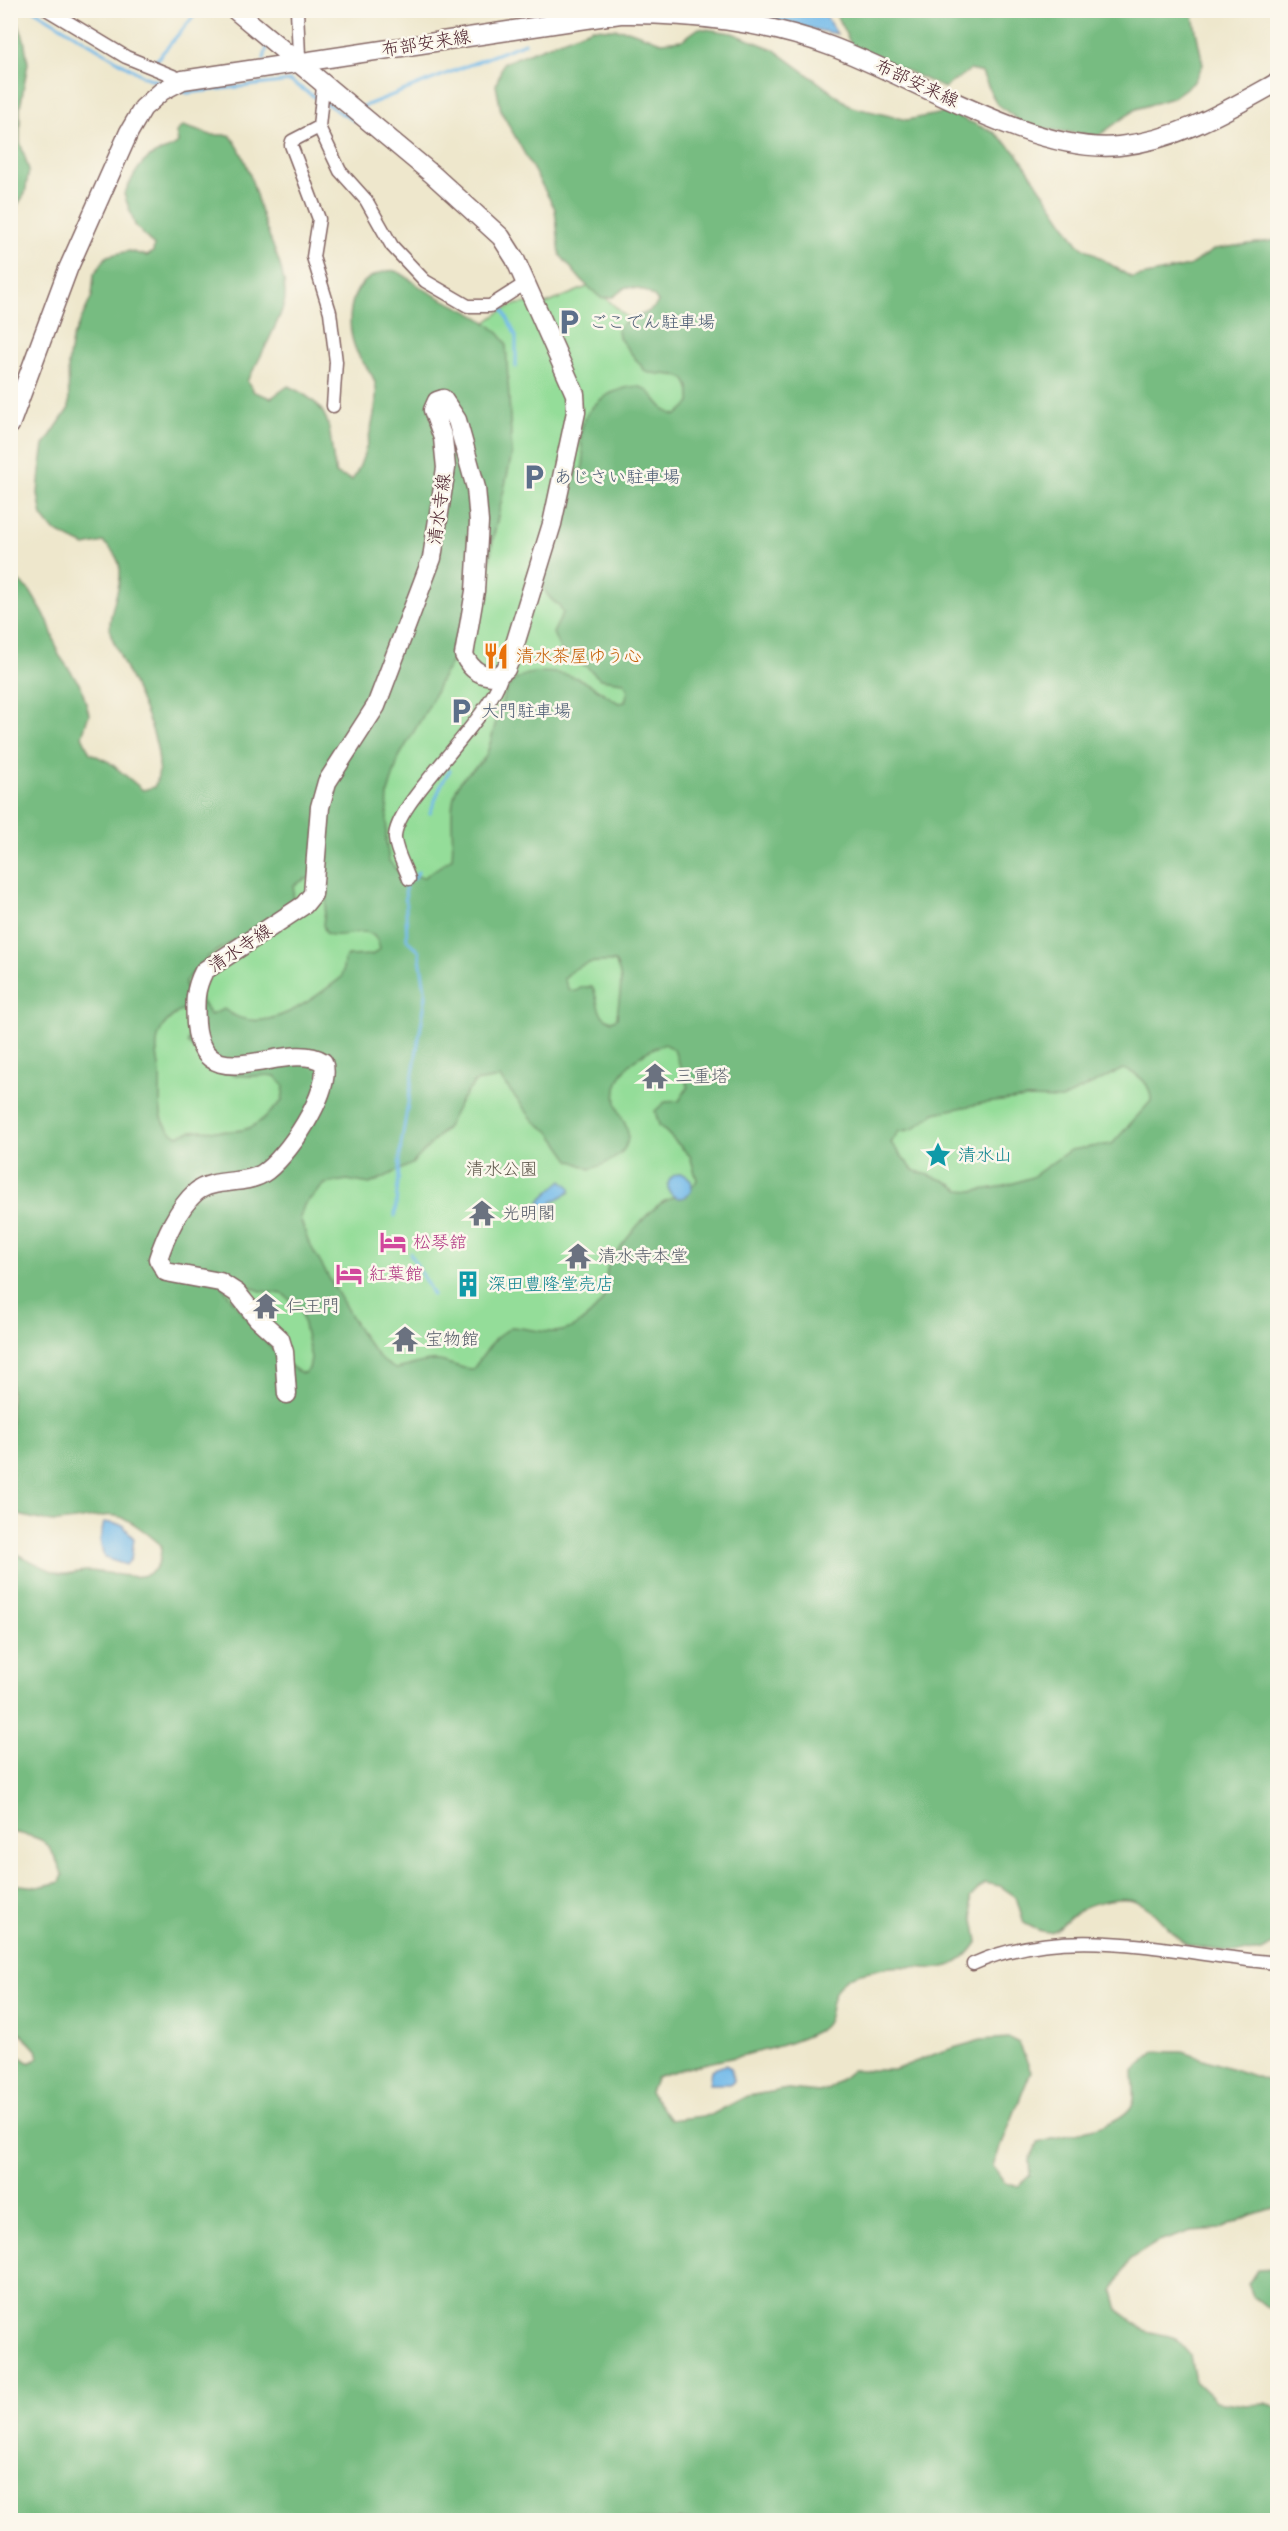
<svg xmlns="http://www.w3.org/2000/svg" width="1288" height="2531" font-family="'Comic Neue','Klee One',sans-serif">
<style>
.green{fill:#94dd99;stroke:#6f7e62;stroke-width:1.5}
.forest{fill:#77bc81;stroke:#606e56;stroke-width:1.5;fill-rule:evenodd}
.water{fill:#71b9e9;stroke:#5e6c8a;stroke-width:1.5}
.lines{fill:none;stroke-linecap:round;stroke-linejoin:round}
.stream{stroke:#71b9e9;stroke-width:3}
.minor-casing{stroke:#836563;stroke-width:15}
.secondary-casing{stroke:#836563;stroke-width:21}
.minor{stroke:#fff;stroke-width:12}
.secondary{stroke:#fff;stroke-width:18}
.labels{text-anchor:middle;stroke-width:5;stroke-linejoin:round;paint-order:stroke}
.street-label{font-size:18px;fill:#4a1f2b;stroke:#fbf7ec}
.service-label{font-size:18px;fill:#4e5e75;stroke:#fbf7ec;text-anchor:start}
.food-label{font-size:18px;fill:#c56008;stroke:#fbf7ec;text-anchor:start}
.worship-label{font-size:18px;fill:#5b616d;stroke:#fbf7ec;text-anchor:start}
.culture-label{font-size:18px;fill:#0d838f;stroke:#fbf7ec;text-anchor:start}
.park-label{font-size:18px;fill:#60584c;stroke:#fbf7ec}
.hotel-label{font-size:18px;fill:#b23c85;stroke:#fbf7ec;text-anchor:start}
</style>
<rect width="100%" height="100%" fill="#fbf7ec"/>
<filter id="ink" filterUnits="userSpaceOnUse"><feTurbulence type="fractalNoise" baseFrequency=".0167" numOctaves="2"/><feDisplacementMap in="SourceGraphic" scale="12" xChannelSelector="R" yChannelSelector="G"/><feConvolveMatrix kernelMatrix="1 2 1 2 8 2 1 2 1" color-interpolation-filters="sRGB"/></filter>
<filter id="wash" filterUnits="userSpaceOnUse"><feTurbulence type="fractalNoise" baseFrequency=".008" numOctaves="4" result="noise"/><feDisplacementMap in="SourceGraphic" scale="24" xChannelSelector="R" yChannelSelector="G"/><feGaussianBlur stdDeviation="1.35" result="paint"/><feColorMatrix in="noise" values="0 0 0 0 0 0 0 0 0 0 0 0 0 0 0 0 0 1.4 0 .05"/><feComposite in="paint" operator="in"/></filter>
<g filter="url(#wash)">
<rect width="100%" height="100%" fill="#eee7cc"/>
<!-- green -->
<path class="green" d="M592,285L634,324L683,353L1048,1050L1153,1073L1159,1125L640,1737L112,1199L108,1066L475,331C496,315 513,296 541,306Z"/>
<!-- forest -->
<path class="forest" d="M13,10L24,39L28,63L20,108V142L29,170L25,194L11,214L10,11Z
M834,11H1192L1203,65L1193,83L1172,98L1136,109L1098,136L1027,127L996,103L982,73L970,70L944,88L852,46Z
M593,28L628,30L661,42L682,40L699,28L732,33L773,49L852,107L907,120L948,112L995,133L1017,153L1078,244L1132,278L1189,266L1215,249L1277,240L1278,1847L1273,1850L1274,1871L1277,1876V1941C1273,1944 1267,1949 1262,1951C1249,1955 1196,1949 1185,1943C1164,1930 1152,1901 1127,1899C1114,1898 1089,1903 1078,1911C1054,1928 1058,1942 1024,1923L1016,1897L1000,1886L984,1883L970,1898L978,1941C948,1988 917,1957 875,1970C866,1972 851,1974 845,1980C824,1996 837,2020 819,2030C773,2055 708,2059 656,2077L650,2092L670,2120L711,2115L747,2096L788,2089L819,2092L829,2089L852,2070H894L943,2051L981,2040L1009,2038L1019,2043L1031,2071L993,2166L1005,2183L1019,2186L1030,2175L1029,2161L1038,2143C1061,2134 1128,2128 1134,2100C1135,2091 1133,2080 1133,2071L1155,2052H1183L1277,2084V2207L1251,2215L1221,2229L1191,2231L1156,2243L1130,2259L1113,2291L1118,2310L1146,2331L1174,2337L1190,2355L1195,2381L1216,2401L1246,2405L1266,2404L1277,2408V2520H11V2051L30,2063L39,2058L36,2050L11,2022V1884L38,1887L60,1882L63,1875C47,1840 49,1839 11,1832V1551C25,1557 46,1570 61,1574C69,1575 80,1570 88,1571C119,1571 162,1594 161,1545C110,1501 116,1518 56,1522C42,1522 25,1516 11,1513L10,574L30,591L48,621L59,655L81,686L89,714L82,736L90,753L109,762L143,790L154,787C173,753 132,686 119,653C116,646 111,638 110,631C107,599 139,570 103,542L85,546L54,531L42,516L38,494L40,471L44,445L69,408L68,364L72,339L92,296L94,274L107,256L129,251L147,256L153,252L154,246L135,225L124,194C133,178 139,161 157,153C165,149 170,150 178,143L176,132L183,126L211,135H230C250,160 254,194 265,224C273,250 286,270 285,298C285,311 255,368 247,381L254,392L271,398L288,386C338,409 326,427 336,474L352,480C364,465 378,408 376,388C375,375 365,367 359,356C346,334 345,292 371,277C396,264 399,272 419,286C448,306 486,312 506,343L512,454L493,539L486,589L471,633L442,677L430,704L399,757L388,793L386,841L389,861L401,875L424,877L452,858C455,834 446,804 460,782C468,770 481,767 487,753C495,731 497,708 508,688C519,668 552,671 571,676C587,680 605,695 619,703L625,702L628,690L624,682L600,679L586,666L573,660L560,649L553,633L563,613L559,605C549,600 544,590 539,579L564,485L572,474L582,469C587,455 579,446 581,433C583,412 600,396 619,390C627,387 637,384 645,389C657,397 661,413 677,415L690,403C692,366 670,378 646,372L619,338L618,329C629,314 649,318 658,302C651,291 639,288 626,287L613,297L601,298L582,281L560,255L555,209L501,111L496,85L503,63ZM320,877L329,884L323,925L326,933C345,943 373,916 380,949L372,955L348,956L344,960L342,977C310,1001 262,1040 224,1009L210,1015L199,997L185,988V981L209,956L284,909L293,898L294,885L305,879ZM615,962C626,980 618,998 617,1018L612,1021C594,1016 600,999 592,987H582L576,991L569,990L564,979C577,962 594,961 615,962ZM183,1009L198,1015L190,1032L188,1043C204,1060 222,1075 246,1076C256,1077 265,1074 275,1076L284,1086L282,1101C273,1110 261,1123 249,1128C226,1137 199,1123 178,1136C153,1124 162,1095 160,1073C158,1057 153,1044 162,1028C167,1020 175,1014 183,1009ZM665,1044L674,1050L688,1087L679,1101L665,1102L655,1111L659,1125L690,1156L697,1180C690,1194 675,1195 663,1202C644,1214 627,1239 613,1257C603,1269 608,1283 604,1296C601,1307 581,1324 571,1328C552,1337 531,1328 511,1327L495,1339L473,1369C460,1369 451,1363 439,1361C425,1359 409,1367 395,1369L380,1359L360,1332L308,1241L300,1218L304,1205L325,1184L347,1180L370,1184L412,1164L447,1127L460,1102L475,1082L500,1078L534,1121L551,1133L570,1160L590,1169C607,1164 629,1155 628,1134C627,1123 618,1113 616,1103C611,1072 640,1052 665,1044ZM1123,1069C1139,1074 1151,1083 1151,1101L1112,1144L1070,1150L1032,1177L1005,1186L974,1191L960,1190L946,1181L913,1170L891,1143L898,1132L913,1129L935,1113L984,1103L1027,1098L1062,1099ZM231,1280L261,1291L283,1294L301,1310L311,1358L309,1369L304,1373C287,1373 234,1303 223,1287Z
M1277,2269V2307L1268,2308L1253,2296L1248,2284L1257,2270Z"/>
<!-- water -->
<path class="water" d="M770,11H825L826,17L837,34L768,20Z
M668 1186a12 12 0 1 1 24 0a12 12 0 1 1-24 0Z
M562,1180L570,1187V1192L552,1202L548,1216L539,1201Z
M104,1522L123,1525L134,1539L131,1559L126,1565L104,1558L100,1540Z
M725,2065L731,2068L734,2081L731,2084H709L711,2070Z"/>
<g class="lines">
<!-- stream -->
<path class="stream" d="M34,10L143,76L161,83
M224,10L230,15
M753,10L769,12
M533,13L548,10
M264,59L267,47
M153,64L199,10
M178,89L187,93L290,81L318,99
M324,102L342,114L347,112
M362,107L525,43
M343,114L355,121
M504,303L502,307L516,336V367
M430,813L442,783L450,770
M414,879L418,872
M395,1216L401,1145L426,996L419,951L407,940L405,884L408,882
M410,1253L433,1295"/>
</g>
</g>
<g filter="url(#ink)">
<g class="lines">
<!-- minor casing -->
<g class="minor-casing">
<path id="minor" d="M48,10L126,57L183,80
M297,63L299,56L297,10
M323,86L319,127L292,141L291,145L319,219L313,257L330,312L336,362L333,406
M319,127L340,171L366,200L392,246L425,281L468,306H490L526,283
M409,879C405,867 396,852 395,839C392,804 490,722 502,674
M973,1964C1070,1920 1177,1955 1278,1963"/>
</g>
<!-- secondary casing -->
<g class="secondary-casing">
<path id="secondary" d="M235,10L432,174L501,237L515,259L575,394L576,412L552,524L511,657L506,669L497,676C480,676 471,670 464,655L475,591L479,522L476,488L457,420L443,399L437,401L433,410L443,438L446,468L432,558L376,706L327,782L320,807L313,894L304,905L204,971C194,990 195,1003 196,1024C203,1103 285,1038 323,1062C334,1089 286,1160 262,1174C243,1185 213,1178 196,1192C178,1208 165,1237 158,1259L166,1272L220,1282L237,1293L257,1318L280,1339L284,1352L287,1394
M10,425L68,269L129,132L143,108L162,91L183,80L620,14C688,13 767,22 830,46C912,76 1034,155 1119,146C1178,140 1226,111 1278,82"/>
</g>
<!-- minor -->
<use href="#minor" class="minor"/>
<!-- secondary -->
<use href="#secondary" class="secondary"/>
</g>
</g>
<!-- icons -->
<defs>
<g id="parking-bare" transform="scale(2.07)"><path d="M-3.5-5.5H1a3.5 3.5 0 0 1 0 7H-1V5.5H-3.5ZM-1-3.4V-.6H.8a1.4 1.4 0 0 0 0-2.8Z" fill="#5c6f8a" stroke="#fbf7ec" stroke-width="2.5" paint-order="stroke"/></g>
<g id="restaurant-bare" transform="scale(2.07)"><path d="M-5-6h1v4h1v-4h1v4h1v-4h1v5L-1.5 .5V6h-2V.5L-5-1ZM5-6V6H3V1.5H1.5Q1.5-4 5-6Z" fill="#e8710a" stroke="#fbf7ec" stroke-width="2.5" paint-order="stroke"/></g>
<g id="temple-bare" transform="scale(2.07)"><path d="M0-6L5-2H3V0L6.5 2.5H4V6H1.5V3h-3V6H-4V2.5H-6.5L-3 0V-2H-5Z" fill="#6b7280" stroke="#fbf7ec" stroke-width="2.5" paint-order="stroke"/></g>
<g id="sight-bare" transform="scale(2.07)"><path d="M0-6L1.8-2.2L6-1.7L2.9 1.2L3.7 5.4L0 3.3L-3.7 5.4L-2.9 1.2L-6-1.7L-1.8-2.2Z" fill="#0f9aa8" stroke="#fbf7ec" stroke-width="2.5" paint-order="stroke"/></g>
<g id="hotel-bare" transform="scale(2.07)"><path d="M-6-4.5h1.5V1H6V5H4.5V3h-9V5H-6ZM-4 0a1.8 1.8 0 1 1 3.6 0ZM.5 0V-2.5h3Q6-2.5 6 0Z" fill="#d1479c" stroke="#fbf7ec" stroke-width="2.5" paint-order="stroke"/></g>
<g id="building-bare" transform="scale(2.07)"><path d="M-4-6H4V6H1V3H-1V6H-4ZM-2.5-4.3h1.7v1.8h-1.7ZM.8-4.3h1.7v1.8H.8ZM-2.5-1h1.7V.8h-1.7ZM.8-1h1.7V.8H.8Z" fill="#0f9aa8" stroke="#fbf7ec" stroke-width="2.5" paint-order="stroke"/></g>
</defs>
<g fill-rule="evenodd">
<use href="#parking-bare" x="569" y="322"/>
<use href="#parking-bare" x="534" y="477"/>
<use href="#restaurant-bare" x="496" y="656"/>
<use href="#parking-bare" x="461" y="711"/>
<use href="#temple-bare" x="655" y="1076"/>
<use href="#sight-bare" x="938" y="1155"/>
<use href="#temple-bare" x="482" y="1213"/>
<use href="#hotel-bare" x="393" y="1242"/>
<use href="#temple-bare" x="578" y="1256"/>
<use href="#hotel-bare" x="349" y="1274"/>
<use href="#building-bare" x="468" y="1284"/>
<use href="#temple-bare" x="266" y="1306"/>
<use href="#temple-bare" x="405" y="1339"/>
</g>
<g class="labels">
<!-- street labels -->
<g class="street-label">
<text transform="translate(426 43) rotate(-9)" y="6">布部安来線</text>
<text transform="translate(917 83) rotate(25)" y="6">布部安来線</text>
<text transform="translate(439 509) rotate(-82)" y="6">清水寺線</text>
<text transform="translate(240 948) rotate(-34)" y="6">清水寺線</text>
</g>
<!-- service labels -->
<g class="service-label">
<text x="589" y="328">ごこでん駐車場</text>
<text x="554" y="483">あじさい駐車場</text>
<text x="481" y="717">大門駐車場</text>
</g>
<!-- food labels -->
<g class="food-label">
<text x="516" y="662">清水茶屋ゆう心</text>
</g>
<!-- worship labels -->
<g class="worship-label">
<text x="675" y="1082">三重塔</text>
<text x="502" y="1219">光明閣</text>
<text x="598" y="1262">清水寺本堂</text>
<text x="286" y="1312">仁王門</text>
<text x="425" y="1345">宝物館</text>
</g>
<!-- culture labels -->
<g class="culture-label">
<text x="958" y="1161">清水山</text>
<text x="488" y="1290">深田豊隆堂売店</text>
</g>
<!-- park labels -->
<g class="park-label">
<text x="502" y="1175">清水公園</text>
</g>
<!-- hotel labels -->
<g class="hotel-label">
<text x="413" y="1248">松琴舘</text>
<text x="369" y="1280">紅葉館</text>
</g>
</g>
<!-- margin -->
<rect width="1288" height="2531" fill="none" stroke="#fbf7ec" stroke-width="36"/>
</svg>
